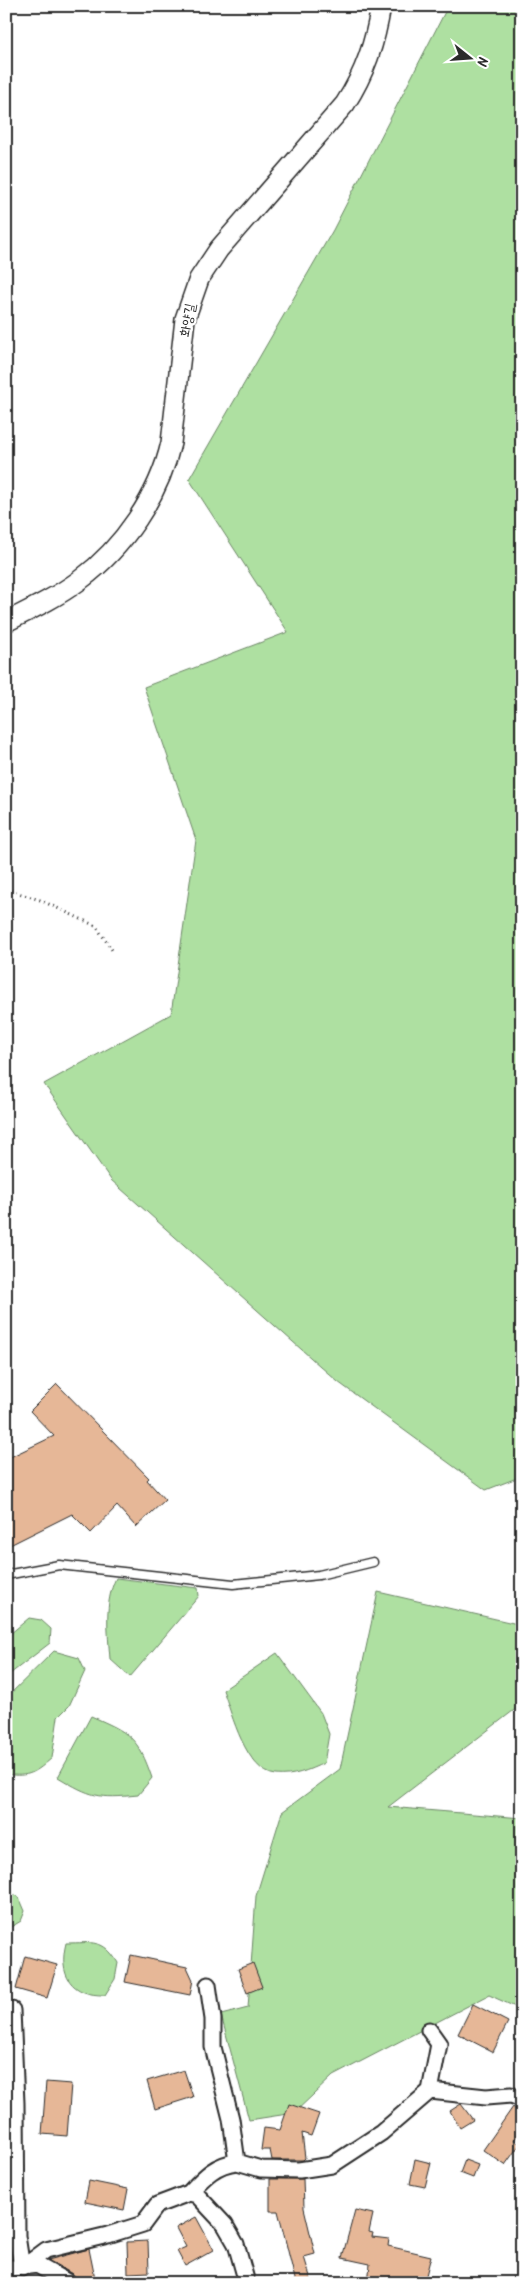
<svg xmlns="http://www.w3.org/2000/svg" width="528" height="2289" font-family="Kalam,'Poor Story',sans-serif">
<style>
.green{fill:#aee0a1;stroke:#6c8666}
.building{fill:#e6b797;stroke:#2b2b2b}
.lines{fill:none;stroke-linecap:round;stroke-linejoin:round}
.service-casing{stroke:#2b2b2b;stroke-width:11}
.minor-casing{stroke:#2b2b2b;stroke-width:19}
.tertiary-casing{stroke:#2b2b2b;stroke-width:22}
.path{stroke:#2b2b2b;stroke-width:3;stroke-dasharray:1 4;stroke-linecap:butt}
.service{stroke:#fff;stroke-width:8}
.minor{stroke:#fff;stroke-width:15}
.tertiary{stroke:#fff;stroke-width:19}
.labels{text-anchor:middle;stroke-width:4.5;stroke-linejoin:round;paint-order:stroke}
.street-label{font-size:14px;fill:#2b2b2b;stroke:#fff}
</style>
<rect width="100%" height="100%" fill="#fff"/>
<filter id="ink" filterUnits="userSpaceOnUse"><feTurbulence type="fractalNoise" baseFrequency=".02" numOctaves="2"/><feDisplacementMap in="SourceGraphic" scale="10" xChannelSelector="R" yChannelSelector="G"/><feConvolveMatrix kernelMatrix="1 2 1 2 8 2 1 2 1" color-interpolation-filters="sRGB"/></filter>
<g filter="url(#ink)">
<!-- green -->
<path class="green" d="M448,6H522V1476L486,1490L338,1382L111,1180L44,1084L171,1014L196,840L144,687L288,632L189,479L333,230Z
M116,1578L198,1588L199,1596L130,1677L110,1659C108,1633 104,1602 116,1578Z
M378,1592L522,1625V1704L388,1807L522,1818V2010L489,1995L333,2076L294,2113L249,2120L221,2015L248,2008L256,1896L282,1812L340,1769Z
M29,1618L41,1620L51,1629L50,1643L6,1677V1630L10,1634Z
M54,1651L79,1658L85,1671L69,1706L58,1717L52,1758C36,1772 29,1778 6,1774V1698Z
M277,1653L321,1713L329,1734L324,1763C309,1770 293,1777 276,1775C246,1772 232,1714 223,1690Z
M91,1716C130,1733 138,1737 152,1778L138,1795C99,1799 91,1797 58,1777Z
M6,1890L19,1897L25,1911L21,1921L6,1930Z
M66,1943C93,1943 103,1938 118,1963L115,1979L105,1995C71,1996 58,1975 66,1943Z"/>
<!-- building -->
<path class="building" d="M57,1384L149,1478L147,1480L165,1500L136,1527L117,1506L91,1533L72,1514L6,1547V1459L54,1436L30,1411Z
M131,1955L187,1967L193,1980L190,1995L125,1982Z
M25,1956L57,1965L47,1998L16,1989Z
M253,1963L262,1987L247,1993L238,1969Z
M473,2004L508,2022L493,2052L458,2034Z
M184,2070L193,2097L155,2109L147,2081Z
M46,2082L71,2084L67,2136L42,2134Z
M289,2104L319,2114L311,2136L302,2133L305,2158L303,2160H272L270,2150H261L264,2128L280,2130Z
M461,2104L473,2120L460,2128L450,2111Z
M513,2107L522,2115V2130L514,2140L520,2144L505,2165L483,2150Z
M415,2159L431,2163L425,2187L410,2184Z
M465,2160L478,2165L473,2178L460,2173Z
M270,2179H303L304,2208L315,2254L304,2257L312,2283H296L278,2211H270Z
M89,2181L128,2189L124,2210L85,2202Z
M355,2210L373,2214L369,2232L373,2233L372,2237L389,2239L388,2246L431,2256L424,2283H368L370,2264L342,2258Z
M196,2217L214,2250L185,2266L177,2251L186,2247L176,2228Z
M148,2241L149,2272L128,2273L127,2242Z
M89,2249L96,2283H78L74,2275L48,2260Z"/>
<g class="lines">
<!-- service casing -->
<g class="service-casing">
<path id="service" d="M6,1575L59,1565L233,1584L319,1575L373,1562"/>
</g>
<!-- minor casing -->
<g class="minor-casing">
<path id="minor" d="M12,2010L16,2103L17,2236L22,2268L46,2250L108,2235L143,2224L157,2205L189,2193L197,2195L225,2225L236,2244L247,2283
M429,2030L439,2044L430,2091
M237,2162L261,2169L299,2170L332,2165L381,2133L430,2091L486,2097L511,2095L522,2099
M189,2193C203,2178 215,2164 237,2162L231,2119L213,2047V2019L208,1985
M6,2269L37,2265L69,2283"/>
</g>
<!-- tertiary casing -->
<g class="tertiary-casing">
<path id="tertiary" d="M6,622C32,609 57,597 80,580C123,548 159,496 171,443L185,319L199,279L219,249L345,104C365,73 375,43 381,6"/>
</g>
<!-- path -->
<path class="path" d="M6,889L40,900L96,926L112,950"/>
<!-- service -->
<use href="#service" class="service"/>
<!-- minor -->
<use href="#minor" class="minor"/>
<!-- tertiary -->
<use href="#tertiary" class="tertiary"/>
</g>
</g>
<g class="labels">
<!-- street labels -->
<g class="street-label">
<text transform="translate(187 320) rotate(-80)" y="5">화양길</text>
</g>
</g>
<!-- margin -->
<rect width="528" height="2289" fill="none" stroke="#fff" stroke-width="25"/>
<rect x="12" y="12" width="503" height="2264" fill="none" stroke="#2b2b2b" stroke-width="2" filter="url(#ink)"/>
<!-- north arrow -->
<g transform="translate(470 58) rotate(107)" stroke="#ffffff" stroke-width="4" paint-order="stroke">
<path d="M0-4L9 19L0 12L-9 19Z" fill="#2b2b2b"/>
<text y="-8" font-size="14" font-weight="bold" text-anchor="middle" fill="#2b2b2b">N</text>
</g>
</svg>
